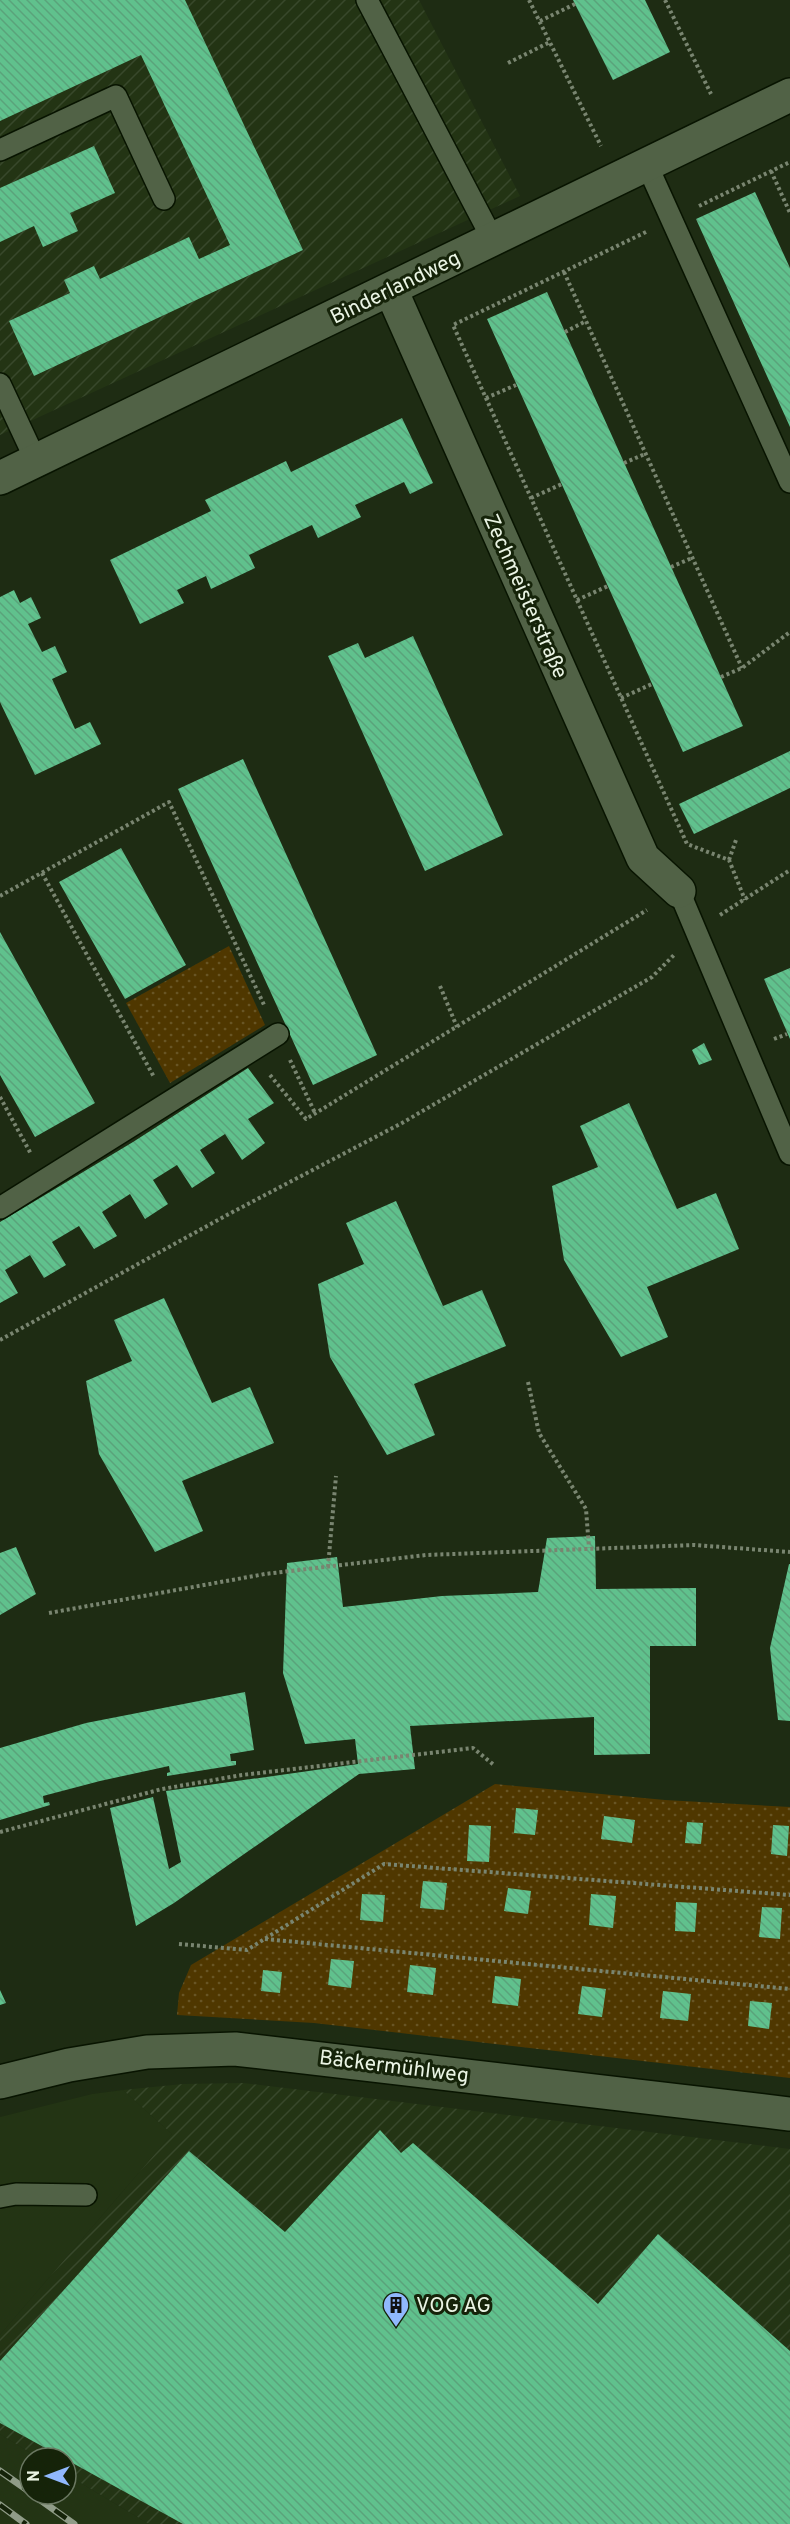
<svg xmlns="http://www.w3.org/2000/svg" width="790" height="2524" font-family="Overpass,sans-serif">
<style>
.built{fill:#233414}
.industrial{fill:url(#industrial-furrows)}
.park{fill:url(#park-dots)}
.building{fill:url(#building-back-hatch)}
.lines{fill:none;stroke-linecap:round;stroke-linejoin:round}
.service-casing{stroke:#081400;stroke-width:24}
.minor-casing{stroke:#081400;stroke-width:36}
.tertiary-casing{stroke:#081400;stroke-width:36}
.path{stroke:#798570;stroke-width:4;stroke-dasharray:3 3;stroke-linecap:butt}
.service{stroke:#516246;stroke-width:21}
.minor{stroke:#516246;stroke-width:33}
.tertiary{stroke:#516246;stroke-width:33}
.rail-casing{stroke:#909c88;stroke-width:7}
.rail{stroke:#152309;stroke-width:4.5;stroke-dasharray:14;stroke-linecap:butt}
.labels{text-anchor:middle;stroke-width:6;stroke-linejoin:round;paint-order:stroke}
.street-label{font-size:21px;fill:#eaf4e4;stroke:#152309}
.poi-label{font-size:21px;fill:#eaf4e4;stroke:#152309;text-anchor:start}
</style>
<defs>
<pattern id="industrial-furrows" width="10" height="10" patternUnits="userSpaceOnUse" patternTransform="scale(1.5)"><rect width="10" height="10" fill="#233414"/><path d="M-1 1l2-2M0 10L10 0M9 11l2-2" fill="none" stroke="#38482b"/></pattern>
<pattern id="park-dots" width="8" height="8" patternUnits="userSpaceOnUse" patternTransform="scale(1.5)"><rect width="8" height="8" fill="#4f3700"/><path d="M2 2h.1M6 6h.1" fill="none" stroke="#685525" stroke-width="1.8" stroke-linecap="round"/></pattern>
<pattern id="building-back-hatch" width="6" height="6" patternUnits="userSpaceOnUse" patternTransform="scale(1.5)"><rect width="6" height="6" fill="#60c18d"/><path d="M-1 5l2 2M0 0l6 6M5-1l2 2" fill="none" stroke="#5aa37b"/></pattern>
</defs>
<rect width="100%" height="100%" fill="#1e2c13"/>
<!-- built -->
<path class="built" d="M123,2090L172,2134L0,2335V2117L92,2094Z
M0,2434L39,2458H30V2494H66V2474L149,2524H0Z"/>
<!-- industrial -->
<path class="industrial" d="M0,0H419L520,196L0,435Z
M243,2083L790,2149V2524H149L66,2474V2458H39L0,2434V2335L172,2134L123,2090L183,2084Z"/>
<!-- park -->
<path class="park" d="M229,946L265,1025L170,1083L126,1003Z
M495,1784L665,1800L790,1807V2078L314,2023L177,2015L179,1993L191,1965Z"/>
<!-- building -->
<path class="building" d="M0,0H185L303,250L34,376L9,321L70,293L64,280L94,266L100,279L189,237L199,259L230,245L141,55L0,121Z
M573,0H645L670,52L613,80Z
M94,146L115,193L70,213L78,231L43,247L34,226L0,242V188Z
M755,192L790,268V427L696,219Z
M547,292L743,726L683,752L487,319Z
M402,418L433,483L410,494L404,482L355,505L361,517L318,538L312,525L249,555L255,568L211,589L206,576L177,590L184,603L140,624L110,560L211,511L205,500L286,461L291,472Z
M14,590L20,603L31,597L41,618L28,624L42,652L55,646L67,672L52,679L75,729L90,722L101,744L35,775L0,702V597Z
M413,636L503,835L425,871L328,656L358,643L365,658Z
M790,751V788L694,834L679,804Z
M243,759L377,1055L313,1085L178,789Z
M121,848L186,965L125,999L59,882Z
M0,932L95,1103L35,1137L0,1075Z
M790,968V1039L764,979Z
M704,1043L712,1060L699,1065L692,1050Z
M248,1068L274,1103L248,1119L265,1143L242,1160L225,1134L200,1150L215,1173L192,1188L177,1165L153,1180L168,1204L145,1219L130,1194L102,1212L117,1236L94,1249L79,1226L52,1242L66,1265L44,1278L30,1255L5,1270L18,1293L0,1303V1222L133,1142Z
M629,1103L677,1209L716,1193L739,1249L647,1287L668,1337L621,1357L564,1260L552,1186L598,1167L580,1126Z
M396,1201L443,1306L482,1290L506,1346L414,1384L435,1435L387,1455L330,1357L318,1284L364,1264L346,1223Z
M164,1298L212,1403L250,1387L274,1443L182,1481L203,1531L155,1552L99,1454L86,1381L132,1361L114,1320Z
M595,1536L596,1589L696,1588V1646H650V1754L594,1755V1717L410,1726L415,1769L359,1774L174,1903L136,1926L110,1808L153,1797L169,1869L181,1862L166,1791L358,1764L355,1739L305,1744L283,1673L287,1563L337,1557L343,1607L442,1596L538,1592L547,1538Z
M16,1547L36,1594L0,1615V1553Z
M789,1564H790V1721L778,1720L770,1648Z
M245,1692L254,1750L230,1754L231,1761H236V1765L167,1776V1773L170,1772L169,1766L100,1781L43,1796L44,1803L49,1802L50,1805L0,1820V1748L86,1723Z
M516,1808L538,1810L535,1835L514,1833Z
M604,1816L635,1820L632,1843L601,1839Z
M687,1822L703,1823L701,1844L685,1843Z
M469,1825L491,1826L489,1862L467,1861Z
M773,1825L789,1826L787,1856L771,1854Z
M423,1881L447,1883L444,1910L420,1908Z
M508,1888L531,1891L528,1914L504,1911Z
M362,1894L385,1895L383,1922L360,1920Z
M591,1894L616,1896L613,1928L589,1925Z
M676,1902L697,1903L695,1932L675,1931Z
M762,1907L782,1908L780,1939L759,1937Z
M331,1959L354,1961L351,1988L328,1985Z
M410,1965L436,1968L433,1995L407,1992Z
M263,1970L282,1972L280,1993L261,1991Z
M495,1976L521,1979L518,2006L492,2003Z
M582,1986L606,1989L602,2017L578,2014Z
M0,1990L6,2003L0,2005Z
M663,1991L691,1994L688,2021L660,2018Z
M750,2001L772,2003L769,2029L748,2026Z
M380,2130L401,2153L413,2143L598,2304L658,2234L790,2351V2524H183L0,2423V2361L189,2151L285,2232Z"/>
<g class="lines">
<!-- service casing -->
<g class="service-casing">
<path id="service" d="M367,0L493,240
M0,150L116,96L164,199
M647,165L790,482
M0,384L36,461
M679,891L790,1154
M0,1208L278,1034
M0,2197L16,2194L86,2195"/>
</g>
<!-- minor casing -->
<g class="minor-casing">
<path id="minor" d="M391,290L643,858L679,891
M0,478L790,95"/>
</g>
<!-- tertiary casing -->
<g class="tertiary-casing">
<path id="tertiary" d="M0,2082L69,2065L147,2052L235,2049L790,2114"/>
</g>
<!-- path -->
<path class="path" d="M529,0L601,146
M665,0L711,94
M540,21L575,4
M508,63L550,42
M771,171L790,213
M699,206L790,162
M646,232L453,325L687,844L729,860L745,900
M564,272L742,668
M565,332L586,321
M486,398L516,385
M624,463L645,454
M531,498L562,484
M671,567L692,558
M577,600L608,586
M721,677L742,668L790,632
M621,698L652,684
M729,860L736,840
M42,873L154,1077
M0,896L169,802L265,1007
M720,915L790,870
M440,986L457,1027
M774,1039L787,1034
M290,1060L315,1113
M270,1075L306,1119L647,910
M0,1097L31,1154
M0,1340L227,1215L402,1123L652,977L674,955
M528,1382L539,1433L586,1509L589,1548
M328,1567L336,1476
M49,1613L265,1574L426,1555L694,1545L790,1552
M0,1832L162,1789L242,1775L473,1748L494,1765
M265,1939L790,1989
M179,1944L247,1950L384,1864L790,1895"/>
<!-- service -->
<use href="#service" class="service"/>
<!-- minor -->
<use href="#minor" class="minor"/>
<!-- tertiary -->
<use href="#tertiary" class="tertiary"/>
<!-- rail casing -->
<g class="rail-casing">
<path id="rail" d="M0,2471L30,2492
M32,2494L74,2524
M0,2505L26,2524"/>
</g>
<!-- rail -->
<use href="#rail" class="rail"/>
</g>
<!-- icons -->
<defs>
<g id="building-pin" transform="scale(1.35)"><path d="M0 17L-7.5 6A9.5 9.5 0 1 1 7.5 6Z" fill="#90b8fd" stroke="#152309"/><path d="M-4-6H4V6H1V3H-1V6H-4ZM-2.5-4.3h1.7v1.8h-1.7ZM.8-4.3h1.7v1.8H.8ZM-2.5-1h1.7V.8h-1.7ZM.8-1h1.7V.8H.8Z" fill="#111"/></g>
</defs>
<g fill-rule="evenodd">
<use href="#building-pin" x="396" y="2305"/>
</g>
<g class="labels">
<!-- street labels -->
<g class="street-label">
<text transform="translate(395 287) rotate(-26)" y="7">Binderlandweg</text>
<text transform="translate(526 596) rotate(66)" y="7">Zechmeisterstraße</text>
<text transform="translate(394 2066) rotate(7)" y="7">Bäckermühlweg</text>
</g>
<!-- poi labels -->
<g class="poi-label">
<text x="416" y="2312">VOG AG</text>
</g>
</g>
<!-- north arrow -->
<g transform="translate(48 2476) rotate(270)"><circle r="28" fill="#152309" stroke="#6a7761" stroke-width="1.5"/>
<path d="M0-4.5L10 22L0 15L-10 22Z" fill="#90b8fd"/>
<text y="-9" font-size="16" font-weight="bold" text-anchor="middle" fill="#eaf4e4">N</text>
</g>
</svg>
